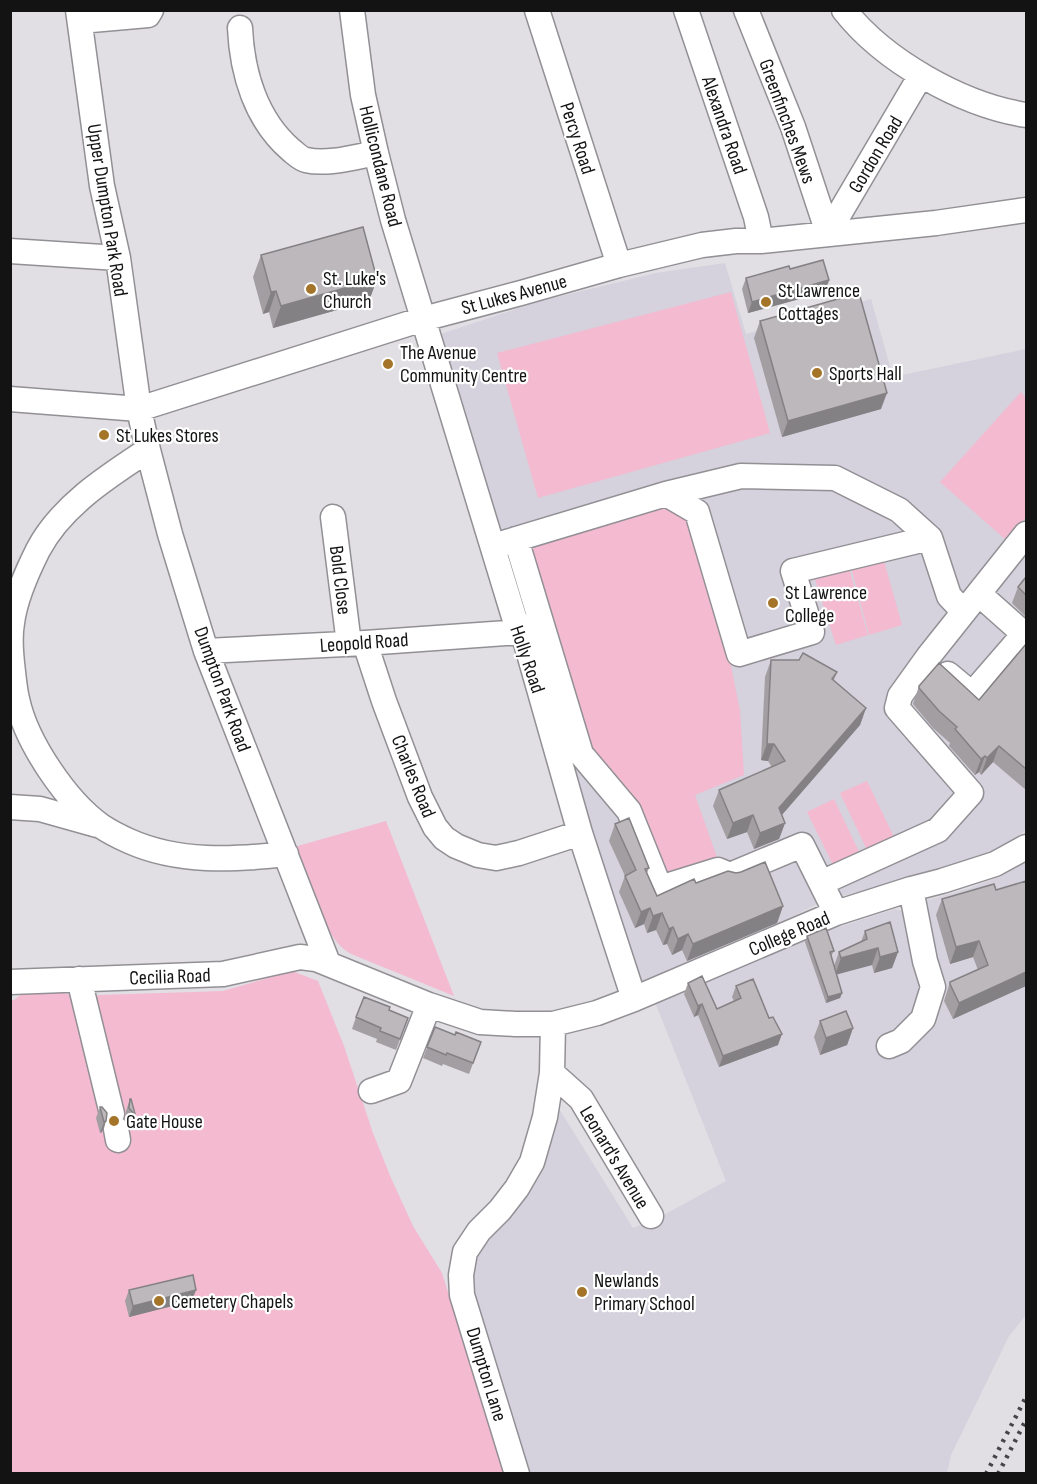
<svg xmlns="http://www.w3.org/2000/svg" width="1037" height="1484" font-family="'Sofia Sans Condensed',sans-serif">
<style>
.built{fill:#d5d1dd}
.green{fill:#f4bad0}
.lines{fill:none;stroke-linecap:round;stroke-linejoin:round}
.minor-casing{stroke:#929095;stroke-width:27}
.minor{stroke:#fff;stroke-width:24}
.rail{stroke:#454446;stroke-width:4.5;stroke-dasharray:3 6;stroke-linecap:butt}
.wall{fill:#a29ea2}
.shaded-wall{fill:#848184}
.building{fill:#bcb8bc;stroke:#848184;stroke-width:1.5}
.poi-dot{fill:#a47429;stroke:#fff;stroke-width:2}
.labels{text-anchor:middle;stroke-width:4.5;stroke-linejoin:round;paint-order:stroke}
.street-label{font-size:20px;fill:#131314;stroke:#fff}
.poi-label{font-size:20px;fill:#131314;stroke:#fff;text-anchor:start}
</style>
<rect width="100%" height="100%" fill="#e1dfe4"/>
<!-- built -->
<path class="built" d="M725,263L746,334L871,299L893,377L1026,349V829L1014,841L974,859L904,881L841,896L839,893L764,931L640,983L601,871L438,335L537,302L656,273Z
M1026,862V1315L1009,1336L951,1455L947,1473H527L475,1305L471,1279L475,1260L558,1107L633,1228L660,1217L726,1181L655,1002L808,937L895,909L902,911L912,908L917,903L970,888L1001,876Z"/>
<!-- green -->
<path class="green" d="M731,292L770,433L538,498L497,353Z
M1021,392L1026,398V517L1006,540L940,482Z
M663,502L678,510L688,523L731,666L740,711L744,775L695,795L718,860L663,878L590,752L530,550L567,530Z
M882,554L902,625L869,635L850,563Z
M847,561L868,635L836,645L812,570Z
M867,781L894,837L867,850L840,793Z
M834,799L861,856L835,869L807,812Z
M386,821L454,996L351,954C339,947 334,939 327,927L294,847Z
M292,971L318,981L344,1046L373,1133L391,1178L413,1226L442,1273L505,1473H11L10,1000H14L22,994L60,992L73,996L94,999L98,995L223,991Z"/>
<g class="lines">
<!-- minor casing -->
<g class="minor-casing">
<path id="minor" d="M78,10L102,186L118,258L139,409L148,450L170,534L206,651L328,963
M352,10L363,95L376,153L393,220L514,617L526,643L580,833L634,999
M537,10L619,265
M686,10L756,217L761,241
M746,10L793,127L828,233
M844,10C884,61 962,105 1026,115
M80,21L148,15L151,10
M240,28C242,73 256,120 291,150C296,154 301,159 306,160C327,165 355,157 376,153
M828,233L921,75
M10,251L118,258
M10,399L139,409L423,319L521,293L619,265L702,245L736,241H761L936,223L1026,210
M148,450C107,477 61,506 38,550C27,572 15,598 12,623C9,639 11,656 13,672C14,681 15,691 17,699C26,742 66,801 101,826C110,832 120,837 129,841C178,863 234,860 286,854
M666,494L697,512L739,654L812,632L793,571L930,538
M333,517L349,644
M516,539L581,754L629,811L660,888L718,870L730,875L802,845L836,913
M500,544L666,494L741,476L835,478L899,510L930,538L949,596L964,612
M365,643L384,701L420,797L435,827L444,838L456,846L478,855L496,858L519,853L580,833
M206,651L365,643L521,632
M948,674L972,694L1024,634L979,594
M10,807L40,809L97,825
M821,883L938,830L971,793L897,708L900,696L928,657L1026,534
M79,979L112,1114
M10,982L223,974L300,957L316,959L429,1005L480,1022L515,1024H553L597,1013L634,999L836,913L911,889L942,881L995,864L1026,847
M889,1046L901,1041L923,1019L933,987L925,961L911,889
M552,1073L581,1099L651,1216
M371,1091L399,1081L429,1005
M116,1129L118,1140
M517,1474L462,1295L461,1275L465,1252L479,1231L500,1210L517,1188L532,1162L545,1117L552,1073L553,1024"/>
</g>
<!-- minor -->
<use href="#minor" class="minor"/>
<!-- rail -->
<path class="rail" d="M986,1474L1026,1397
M998,1474L1026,1420"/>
</g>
<!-- wall -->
<path class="wall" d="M261,255L377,279L369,301L273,328L269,312L263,314L253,277Z
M790,269L829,280L825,292L748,313L742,289L746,278Z
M760,321L881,409L782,437L754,338Z
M1026,577V617L1012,603L1018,587Z
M1026,644V790L993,762L981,775L979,772L975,775L949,746L950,743L933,728L913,704L919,686L979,700Z
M771,660L837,672L834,680L866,708L860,725L782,815L785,823L779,839L754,849L747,832L727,839L713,806L719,790L772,767L768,761L761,760L765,677Z
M615,824L649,868L647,873L657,896L696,883L783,906L777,923L687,961L682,950L672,955L667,944L663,945L656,930L647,933L644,924L635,928L619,892L625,876L609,841Z
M996,890L1026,986L953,1019L944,1001L950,982L978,970L973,957L950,964L936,915L942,899Z
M865,931L898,952L892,968L874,973L872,965L836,974L842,993L840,998L826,1003L805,942L807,936L834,951L831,956L834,966L839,952L861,942Z
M688,983L717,1009L734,1001L732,997L736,986L778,1045L719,1067L698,1015L694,1017L684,994Z
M389,1010L408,1018L396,1050L376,1042L377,1039L352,1029L356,1017Z
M820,1021L853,1028L847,1045L820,1055L814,1037Z
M435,1027L477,1053L469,1074L443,1064L442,1066L423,1058Z
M130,1099L135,1114L131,1125H130L125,1119L126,1111Z
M100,1107L106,1121L102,1132L100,1133L96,1118Z
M129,1290L192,1301L129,1317L125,1301Z"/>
<!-- shaded-wall -->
<path class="shaded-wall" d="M377,279L369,301L273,328L281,306Z
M829,280L825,292L748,313L752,302Z
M276,291L269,312L263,314L271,292Z
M887,393L881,409L782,437L788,421Z
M866,708L860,725L773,825L779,808Z
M767,744H774L768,761L761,760Z
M999,746L993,762L981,775L987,758Z
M985,756L979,772L975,775L981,759Z
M753,815L747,832L727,839L733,823Z
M785,823L779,839L754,849L760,833Z
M783,906L777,923L687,961L693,944Z
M650,908L644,924L635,928L641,912Z
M662,913L656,930L647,933L653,916Z
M673,927L667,944L663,945L669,929Z
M688,934L682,950L672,955L678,939Z
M979,941L973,957L950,964L956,947Z
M878,948L872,965L835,975L841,958Z
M898,952L892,968L874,973L880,957Z
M1026,972V986L953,1019L959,1003Z
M842,993L840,998L826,1003L828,997Z
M702,1004L698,1015L694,1017L698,1006Z
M853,1028L847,1045L820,1055L826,1038Z
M782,1034L778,1045L719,1067L723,1056Z
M134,1114H135L131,1125H130Z
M106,1121L102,1132L100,1133L104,1122Z
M196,1290L192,1301L129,1317L133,1306Z"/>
<!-- building -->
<path class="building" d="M363,227L377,279L281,306L276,291L271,292L261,255Z
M823,260L829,280L752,302L746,278L789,266L790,269Z
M859,293L887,393L788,421L760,321Z
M1026,577V595L1018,587Z
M1026,644V769L999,746L987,758L985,756L981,759L955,729L957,727L939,711L919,688V686L939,663L979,700Z
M803,653L837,672L832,679L866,708L779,808L785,823L760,833L753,815L733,823L719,790L785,761L774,744H767L771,660H799Z
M629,818L649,868L645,869L657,896L694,879L696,883L728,871L736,873L741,872L765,862L783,906L693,944L688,934L678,939L673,927L669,929L662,913L653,916L650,908L641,912L625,876L636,870L615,824Z
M1026,881V972L959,1003L950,984V982L988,965L979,941L956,947L942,899L994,884L996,890Z
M890,922L898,952L880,957L878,948L841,958L839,952L867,939L865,931Z
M826,928L834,951L830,952L842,993L828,997L807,936Z
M702,976L717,1009L741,998L736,986L753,979L769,1018L773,1017L782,1034L723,1056L702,1004L698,1006L688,983Z
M364,997L390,1007L389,1010L408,1018L400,1039L380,1031L381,1028L356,1017Z
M846,1011L853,1028L826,1038L820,1021Z
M435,1027L455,1035L456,1032L481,1042L473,1063L447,1053L446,1055L427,1047Z
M130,1099H131L135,1114H134L129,1108Z
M100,1107H102L107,1113L106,1121L104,1122Z
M193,1275L196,1290L133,1306L129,1290Z"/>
<!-- markers -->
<g class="poi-dot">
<circle cx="311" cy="289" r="6"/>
<circle cx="766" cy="302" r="6"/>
<circle cx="388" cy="364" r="6"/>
<circle cx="817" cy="373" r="6"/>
<circle cx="104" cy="435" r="6"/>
<circle cx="773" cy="603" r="6"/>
<circle cx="114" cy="1121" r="6"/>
<circle cx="582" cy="1292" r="6"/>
<circle cx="159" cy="1301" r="6"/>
</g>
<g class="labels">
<!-- street labels -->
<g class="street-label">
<text transform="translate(788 121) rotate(70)" y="7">Greenfinches Mews</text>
<text transform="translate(725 125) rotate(71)" y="7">Alexandra Road</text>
<text transform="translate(578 138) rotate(72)" y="7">Percy Road</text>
<text transform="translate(875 154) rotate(-59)" y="7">Gordon Road</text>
<text transform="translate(381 166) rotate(76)" y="7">Hollicondane Road</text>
<text transform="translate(108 210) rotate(81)" y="7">Upper Dumpton Park Road</text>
<text transform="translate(514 294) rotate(-15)" y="7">St Lukes Avenue</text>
<text transform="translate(341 580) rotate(83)" y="7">Bold Close</text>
<text transform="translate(364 642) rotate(-4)" y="7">Leopold Road</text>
<text transform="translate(528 659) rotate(71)" y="7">Holly Road</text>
<text transform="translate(223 689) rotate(70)" y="7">Dumpton Park Road</text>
<text transform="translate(414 776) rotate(68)" y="7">Charles Road</text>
<text transform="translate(789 933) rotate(-23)" y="7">College Road</text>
<text transform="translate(170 976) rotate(-2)" y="7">Cecilia Road</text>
<text transform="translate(615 1157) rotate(59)" y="7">Leonard's Avenue</text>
<text transform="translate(487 1374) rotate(73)" y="7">Dumpton Lane</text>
</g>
<!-- poi labels -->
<g class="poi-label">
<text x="323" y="285">St. Luke's<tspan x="323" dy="23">Church</tspan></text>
<text x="778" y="297">St Lawrence<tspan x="778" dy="23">Cottages</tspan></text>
<text x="400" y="359">The Avenue<tspan x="400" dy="23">Community Centre</tspan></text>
<text x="829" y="380">Sports Hall</text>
<text x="116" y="442">St Lukes Stores</text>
<text x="785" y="599">St Lawrence<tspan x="785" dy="23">College</tspan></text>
<text x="126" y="1128">Gate House</text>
<text x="594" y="1287">Newlands<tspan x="594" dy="23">Primary School</tspan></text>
<text x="171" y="1308">Cemetery Chapels</text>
</g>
</g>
<!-- border -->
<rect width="1037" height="1484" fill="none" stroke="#131314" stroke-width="24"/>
</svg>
